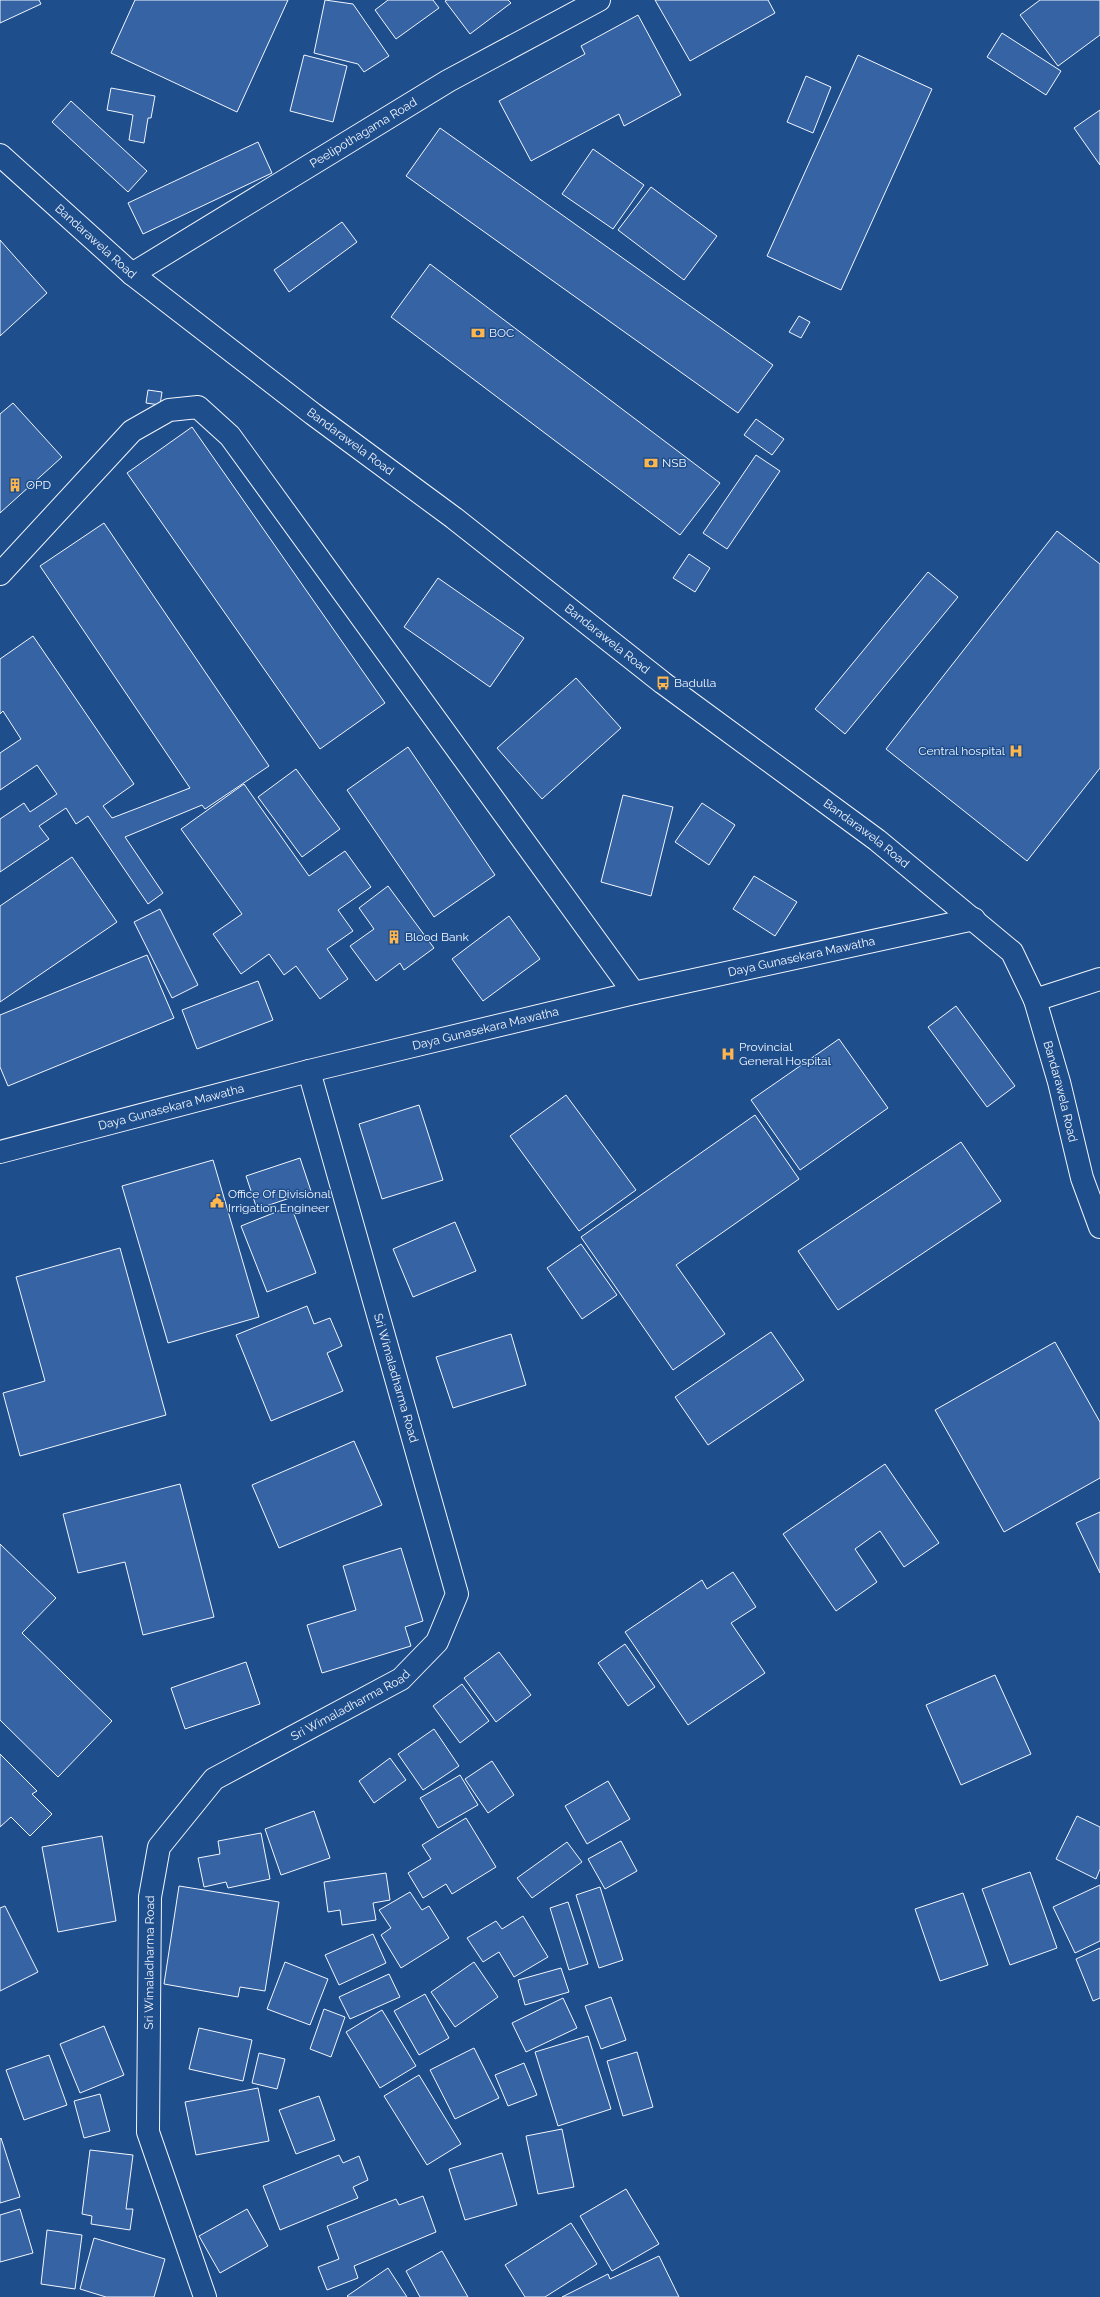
<svg xmlns="http://www.w3.org/2000/svg" width="1100" height="2297" font-family="Raleway,sans-serif">
<style>
.building{fill:#3563a3;stroke:#f2f6ff}
.lines{fill:none;stroke-linecap:round;stroke-linejoin:round}
.minor-casing{stroke:#f2f6ff;stroke-width:24}
.highway-casing{stroke:#f2f6ff;stroke-width:24}
.minor{stroke:#1f4e8c;stroke-width:22}
.highway{stroke:#1f4e8c;stroke-width:22}
.labels{text-anchor:middle;stroke-width:3;stroke-linejoin:round;paint-order:stroke}
.street-label{font-size:12px;fill:#f2f6ff;stroke:#1f4e8c}
.poi-label{font-size:12px;fill:#f2f6ff;stroke:#1f4e8c;text-anchor:start}
</style>
<rect width="100%" height="100%" fill="#1f4e8c"/>
<!-- building -->
<path class="building" d="M0,0H39L41,4L0,23Z
M135,0H288L237,112L111,53Z
M325,0L353,4L389,56L364,72L358,64L314,53Z
M388,0H433L439,8L396,39L375,10Z
M447,0H508L511,3L470,34L445,1Z
M655,0H768L775,13L690,61Z
M1040,0H1100V35L1058,66L1020,15Z
M638,15L681,95L624,126L619,114L531,161L499,101L585,54L581,46Z
M1002,33L1061,71L1046,95L987,57Z
M304,55L347,66L333,122L290,111Z
M858,55L932,89L841,290L767,256Z
M806,76L831,87L813,133L787,122Z
M111,88L155,96L151,118H148L144,143L129,140L133,115L107,110Z
M71,101L147,171L128,192L52,122Z
M1100,110V165L1074,128Z
M440,128L773,365L738,413L406,176Z
M258,142L272,173L143,234L128,203Z
M593,149L644,185L613,229L562,194Z
M651,187L717,236L684,280L618,230Z
M342,222L357,242L289,292L274,270Z
M0,240L47,293L0,336Z
M430,264L720,483L680,535L391,317Z
M799,316L810,322L801,338L789,332Z
M148,390L162,392L160,405L146,403Z
M13,403L62,457L0,513V414Z
M756,419L784,439L772,455L744,435Z
M192,427L385,703L320,749L127,473Z
M756,455L780,471L727,549L703,533Z
M104,523L269,766L205,809L202,805L125,837L163,893L148,904L88,816L76,824L66,808L39,826L49,839L0,872V819L24,803L30,812L57,794L37,765L0,790V753L21,739L3,711L0,714V659L33,636L134,784L103,806L112,818L190,788L40,566Z
M1057,531L1100,564V768L1027,861L886,749Z
M689,554L710,568L695,592L673,578Z
M928,572L958,597L845,734L815,709Z
M438,578L524,638L490,687L404,627Z
M576,678L621,728L542,799L497,748Z
M408,747L495,875L434,917L347,790Z
M296,769L340,829L302,857L258,797Z
M244,784L309,876L345,851L371,887L338,910L353,931L327,949L348,979L320,999L296,966L284,975L269,954L241,974L213,934L242,914L181,829Z
M623,795L673,807L651,896L601,882Z
M702,803L735,825L709,865L675,842Z
M72,857L117,922L0,1002V906Z
M754,876L797,902L775,936L733,909Z
M388,886L434,948L404,970L400,963L376,981L350,946L374,929L359,908Z
M160,909L198,985L172,998L134,922Z
M509,916L540,959L483,1001L452,959Z
M147,955L174,1018L8,1086L0,1067V1015Z
M258,981L273,1020L197,1049L182,1010Z
M956,1006L1015,1086L987,1107L928,1027Z
M839,1039L888,1108L800,1170L751,1100Z
M566,1095L636,1190L579,1231L510,1136Z
M419,1105L443,1180L382,1199L359,1124Z
M755,1115L799,1179L676,1265L725,1334L673,1370L581,1237Z
M961,1142L1001,1201L838,1310L798,1251Z
M300,1158L311,1191L257,1209L246,1176Z
M213,1160L259,1317L168,1343L122,1186Z
M291,1206L316,1273L267,1292L241,1226Z
M455,1222L476,1271L413,1297L393,1249Z
M581,1244L617,1295L582,1319L547,1268Z
M120,1248L166,1415L20,1456L3,1393L45,1381L16,1277Z
M307,1306L314,1324L330,1318L342,1346L327,1353L343,1391L271,1421L236,1335Z
M771,1332L804,1380L708,1445L675,1397Z
M511,1334L526,1385L453,1408L436,1357Z
M1055,1342L1100,1422V1478L1004,1532L935,1410Z
M354,1441L382,1505L279,1548L252,1485Z
M885,1464L939,1543L904,1567L880,1531L855,1549L877,1582L836,1611L783,1534Z
M180,1484L214,1617L143,1635L125,1562L78,1573L63,1514Z
M1100,1512V1573L1076,1523Z
M0,1544L56,1598L22,1633L112,1721L58,1777L0,1720Z
M401,1548L423,1621L405,1627L411,1646L322,1673L307,1625L356,1610L343,1566Z
M733,1572L756,1607L731,1623L765,1673L688,1725L625,1632L702,1580L707,1589Z
M625,1644L655,1687L628,1706L598,1663Z
M499,1652L531,1695L496,1722L464,1678Z
M246,1662L260,1704L185,1729L171,1688Z
M995,1675L1031,1754L961,1785L926,1705Z
M462,1684L489,1721L460,1743L433,1706Z
M434,1729L459,1766L423,1790L398,1754Z
M0,1754L37,1791L32,1794L52,1814L30,1836L11,1817L0,1827Z
M390,1758L406,1780L374,1803L359,1781Z
M492,1761L514,1795L488,1813L465,1779Z
M460,1775L478,1805L438,1828L420,1798Z
M608,1781L630,1819L587,1844L565,1806Z
M314,1811L330,1858L281,1875L265,1829Z
M1077,1816L1100,1827V1869L1096,1879L1056,1859Z
M466,1818L496,1867L452,1894L446,1884L423,1898L408,1873L431,1859L422,1845Z
M261,1833L270,1879L228,1888L226,1882L204,1887L198,1858L220,1854L218,1841Z
M102,1836L116,1921L58,1932L42,1847Z
M621,1841L637,1871L605,1889L588,1859Z
M567,1842L582,1862L532,1898L517,1878Z
M1030,1872L1057,1948L1010,1965L982,1889Z
M386,1873L390,1900L373,1903L376,1920L342,1925L340,1910L328,1912L324,1882Z
M1100,1885V1941L1075,1953L1053,1907Z
M179,1886L279,1902L265,1991L240,1987L238,1997L164,1984Z
M600,1887L623,1960L599,1968L576,1895Z
M410,1892L422,1910L429,1906L449,1938L401,1968L381,1935L391,1928L379,1910Z
M963,1893L988,1965L940,1981L915,1909Z
M568,1902L588,1964L569,1970L550,1908Z
M5,1906L38,1972L0,1991V1908Z
M523,1916L548,1957L514,1977L499,1952L483,1962L467,1938L496,1921L502,1929Z
M373,1934L386,1963L339,1985L325,1955Z
M1100,1948V1998L1093,2001L1076,1959Z
M285,1962L328,1979L310,2025L267,2009Z
M474,1962L498,1997L455,2027L431,1992Z
M561,1968L569,1992L525,2005L518,1980Z
M389,1974L400,1997L350,2019L339,1997Z
M425,1994L449,2038L419,2055L394,2011Z
M611,1997L626,2040L601,2049L585,2006Z
M563,1998L577,2028L526,2052L512,2023Z
M324,2009L345,2017L331,2057L310,2049Z
M382,2010L416,2066L380,2088L346,2032Z
M104,2026L124,2075L80,2093L60,2044Z
M199,2028L252,2040L243,2081L189,2069Z
M588,2036L611,2109L558,2126L535,2052Z
M474,2048L499,2098L455,2119L430,2070Z
M637,2052L653,2107L623,2116L607,2061Z
M259,2053L285,2059L277,2089L252,2083Z
M49,2055L67,2105L24,2120L6,2070Z
M524,2063L537,2095L508,2106L495,2075Z
M419,2075L461,2144L427,2165L384,2096Z
M258,2088L269,2141L196,2155L185,2102Z
M100,2094L110,2131L84,2138L74,2101Z
M319,2096L335,2140L296,2154L279,2110Z
M562,2129L574,2187L538,2194L526,2136Z
M1,2138L20,2197L0,2203V2139Z
M90,2150L133,2155L126,2209H133L130,2230L91,2224L92,2216L82,2214Z
M502,2153L517,2205L465,2220L449,2169Z
M339,2155L343,2163L359,2156L368,2180L353,2187L358,2198L280,2230L263,2186Z
M626,2189L659,2244L612,2271L580,2216Z
M423,2196L436,2232L354,2266L358,2278L327,2290L318,2267L339,2259L327,2226L396,2199L399,2205Z
M20,2209L33,2253L0,2262V2215Z
M247,2209L268,2246L220,2273L199,2236Z
M571,2223L597,2264L545,2297H525L505,2265Z
M47,2230L82,2235L75,2289L41,2284Z
M94,2238L165,2259L154,2297H106L80,2289Z
M442,2251L468,2297H420L406,2271Z
M659,2256L679,2297H562L608,2274L610,2279Z
M388,2268L407,2297H348L347,2296Z"/>
<g class="lines">
<!-- minor casing -->
<g class="minor-casing">
<g id="minor">
<path id="s1" d="M132,274L448,81L599,0"/>
<path d="M0,574L132,431L169,410L198,407L230,436L634,993"/>
<path d="M1035,1000L1100,979"/>
<path id="s2" d="M0,1152L309,1071L634,993L974,919"/>
<path id="s3" d="M205,2297L148,2132L150,1897L159,1847L214,1779L401,1679L437,1642L457,1594L309,1071"/>
</g>
</g>
<!-- highway casing -->
<g class="highway-casing">
<g id="highway">
<path id="s4" d="M0,155L132,274L313,414L454,518L663,683L877,840L1012,952L1035,1000L1059,1082L1082,1178L1100,1227"/>
</g>
</g>
<!-- minor -->
<use href="#minor" class="minor"/>
<!-- highway -->
<use href="#highway" class="highway"/>
</g>
<!-- icons -->
<defs>
<g id="bank-bare" transform="scale(1.08)"><path d="M-6-4H6V4H-6ZM0-2.3a2.3 2.3 0 1 0 0 4.6a2.3 2.3 0 1 0 0-4.6Z" fill="#ffb74d" stroke="#1f4e8c" stroke-width="2.5" paint-order="stroke"/></g>
<g id="building-bare" transform="scale(1.08)"><path d="M-4-6H4V6H1V3H-1V6H-4ZM-2.5-4.3h1.7v1.8h-1.7ZM.8-4.3h1.7v1.8H.8ZM-2.5-1h1.7V.8h-1.7ZM.8-1h1.7V.8H.8Z" fill="#ffb74d" stroke="#1f4e8c" stroke-width="2.5" paint-order="stroke"/></g>
<g id="bus-bare" transform="scale(1.08)"><path d="M-5-6H5V4H4V6H2V4H-2V6H-4V4H-5ZM-3.5-4V0h7V-4ZM-3.5 1.2v1.5H-2V1.2ZM2 1.2v1.5H3.5V1.2Z" fill="#ffb74d" stroke="#1f4e8c" stroke-width="2.5" paint-order="stroke"/></g>
<g id="hospital-bare" transform="scale(1.08)"><path d="M-5-5h3v3.5h4V-5h3V5h-3V1.5h-4V5h-3Z" fill="#ffb74d" stroke="#1f4e8c" stroke-width="2.5" paint-order="stroke"/></g>
<g id="civic-bare" transform="scale(1.08)"><path d="M-.6-6.5H3V-4.5H.6V-3L4-1V1h2V6H-6V1h2V-1L-.6-3ZM-1.2 2.5V6h2.4V2.5Z" fill="#ffb74d" stroke="#1f4e8c" stroke-width="2.5" paint-order="stroke"/></g>
</defs>
<g fill-rule="evenodd">
<use href="#bank-bare" x="478" y="333"/>
<use href="#bank-bare" x="651" y="463"/>
<use href="#building-bare" x="15" y="485"/>
<use href="#bus-bare" x="663" y="683"/>
<use href="#hospital-bare" x="1016" y="751"/>
<use href="#building-bare" x="394" y="937"/>
<use href="#hospital-bare" x="728" y="1054"/>
<use href="#civic-bare" x="217" y="1201"/>
</g>
<g class="labels">
<!-- street labels -->
<g class="street-label">
<text dy="4" stroke="none"><textPath href="#s1" startOffset="271">Peelipothagama Road</textPath></text>
<text dy="4" stroke="none"><textPath href="#s4" startOffset="129">Bandarawela Road</textPath></text>
<text dy="4" stroke="none"><textPath href="#s4" startOffset="453">Bandarawela Road</textPath></text>
<text dy="4" stroke="none"><textPath href="#s4" startOffset="777">Bandarawela Road</textPath></text>
<text dy="4" stroke="none"><textPath href="#s4" startOffset="1101">Bandarawela Road</textPath></text>
<text dy="4" stroke="none"><textPath href="#s2" startOffset="825">Daya Gunasekara Mawatha</textPath></text>
<text dy="4" stroke="none"><textPath href="#s2" startOffset="501">Daya Gunasekara Mawatha</textPath></text>
<text dy="4" stroke="none"><textPath href="#s4" startOffset="1437">Bandarawela Road</textPath></text>
<text dy="4" stroke="none"><textPath href="#s2" startOffset="177">Daya Gunasekara Mawatha</textPath></text>
<text transform="translate(396 1378) rotate(74)" y="4">Sri Wimaladharma Road</text>
<text dy="4" stroke="none"><textPath href="#s3" startOffset="703">Sri Wimaladharma Road</textPath></text>
<text dy="4" stroke="none"><textPath href="#s3" startOffset="344">Sri Wimaladharma Road</textPath></text>
</g>
<!-- poi labels -->
<g class="poi-label">
<text x="489" y="337">BOC</text>
<text x="662" y="467">NSB</text>
<text x="26" y="489">OPD</text>
<text x="674" y="687">Badulla</text>
<text x="1005" y="755" text-anchor="end">Central hospital</text>
<text x="405" y="941">Blood Bank</text>
<text x="739" y="1051">Provincial<tspan x="739" dy="14">General Hospital</tspan></text>
<text x="228" y="1198">Office Of Divisional<tspan x="228" dy="14">Irrigation Engineer</tspan></text>
</g>
</g>
</svg>
